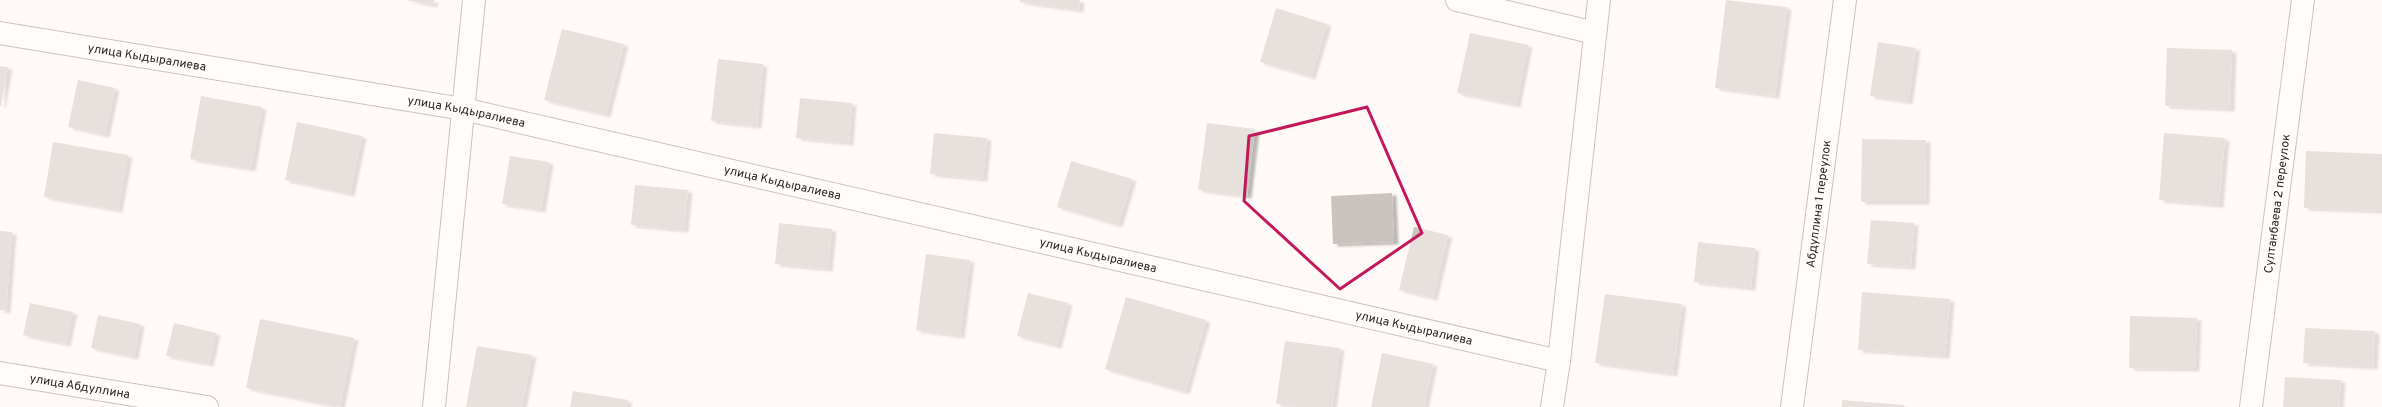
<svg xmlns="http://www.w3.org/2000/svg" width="2382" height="407" font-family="Overpass,sans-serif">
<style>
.building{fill:#cbc3be;filter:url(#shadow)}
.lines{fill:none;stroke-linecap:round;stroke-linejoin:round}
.minor-casing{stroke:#88807c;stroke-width:24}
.minor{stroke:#fff;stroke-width:22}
.marked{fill:none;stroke:#c2185b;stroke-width:3;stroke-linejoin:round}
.labels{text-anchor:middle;stroke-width:4;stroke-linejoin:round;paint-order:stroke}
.street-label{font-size:12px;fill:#221f1d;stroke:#fff}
</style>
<defs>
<filter id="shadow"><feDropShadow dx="4.5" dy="2.5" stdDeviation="1" flood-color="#0004"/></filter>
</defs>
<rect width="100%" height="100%" fill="#fffaf7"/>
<!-- building -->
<path class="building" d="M405,0H434L433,5Z
M1020,0H1080L1079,10L1020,2Z
M1726,0L1787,7L1775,96L1715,88Z
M1276,8L1327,24L1311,77L1260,62Z
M562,29L624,44L606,115L544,100Z
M1470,33L1528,45L1516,105L1457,93Z
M1878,42L1916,48L1908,102L1870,96Z
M2167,48L2232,50L2230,109L2165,106Z
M718,59L763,64L757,126L711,121Z
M0,66L8,67L1,106H0Z
M78,80L115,88L105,135L68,127Z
M201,96L262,107L251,169L190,159Z
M800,98L852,103L849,143L796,138Z
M297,122L362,136L350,194L285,180Z
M1207,123L1255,129L1247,196L1198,190Z
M934,133L987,138L983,179L930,174Z
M2164,133L2225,138L2219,205L2159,200Z
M1862,139L1926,140L1925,202H1861Z
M53,142L128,155L118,210L44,197Z
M2306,151L2382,154V211L2304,208Z
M510,156L549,162L541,210L502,204Z
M1071,161L1132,179L1118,225L1057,207Z
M635,185L688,190L684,230L631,225Z
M1392,193L1394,242L1333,244L1331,196Z
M1871,220L1914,223L1911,267L1867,264Z
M779,223L832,229L828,269L775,264Z
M1414,227L1448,235L1433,298L1399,290Z
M0,231L12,232L6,311L0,310Z
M1698,242L1755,248L1751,288L1694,282Z
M926,254L970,260L960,336L916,330Z
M1862,292L1950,299L1945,356L1858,350Z
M1028,293L1068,303L1057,346L1017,336Z
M1605,294L1682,304L1673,374L1595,363Z
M1126,297L1206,320L1185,392L1105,369Z
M30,303L73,312L66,344L23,335Z
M98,315L140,324L134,357L91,348Z
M2130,316L2197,318L2195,369L2129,368Z
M260,319L354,338L340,407L246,388Z
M174,323L216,333L209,364L166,356Z
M2305,328L2375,331L2373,367L2303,363Z
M1285,341L1340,348L1332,407H1299L1276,404Z
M477,346L532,355L522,407H466Z
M1382,353L1433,364L1424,407H1371Z
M2285,377L2341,380L2339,407H2283Z
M573,391L628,400L626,407H570Z
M1842,400L1904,405V407H1842Z"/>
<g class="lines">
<!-- minor casing -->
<g class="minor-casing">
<g id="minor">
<path d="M1457,0L1595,33"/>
<path id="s1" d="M0,33L463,109L1559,361"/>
<path id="s2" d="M0,373L207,407"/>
<path d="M434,407L474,0"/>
<path d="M1552,407L1559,361L1599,0"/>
<path id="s3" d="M1792,407L1845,0"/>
<path id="s4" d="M2251,407L2303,0"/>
</g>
</g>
<!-- minor -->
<use href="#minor" class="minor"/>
</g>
<!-- marked area -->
<path d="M0 0H2382V407H0ZM1367,107L1422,233L1340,289L1244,201L1249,136Z" fill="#fffaf7" fill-opacity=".55" fill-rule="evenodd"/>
<path class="marked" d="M1367,107L1422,233L1340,289L1244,201L1249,136Z"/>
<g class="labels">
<!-- street labels -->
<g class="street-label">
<text dy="4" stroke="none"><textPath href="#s1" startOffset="149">улица Кыдыралиева</textPath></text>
<text dy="4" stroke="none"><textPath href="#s1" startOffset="473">улица Кыдыралиева</textPath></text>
<text dy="4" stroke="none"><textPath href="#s1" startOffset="797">улица Кыдыралиева</textPath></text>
<text dy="4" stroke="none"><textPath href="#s3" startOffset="205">Абдуллина 1 переулок</textPath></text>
<text dy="4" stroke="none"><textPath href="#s4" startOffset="205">Султанбаева 2 переулок</textPath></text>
<text dy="4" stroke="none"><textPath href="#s1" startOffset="1121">улица Кыдыралиева</textPath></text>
<text dy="4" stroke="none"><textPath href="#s1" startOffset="1445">улица Кыдыралиева</textPath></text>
<text dy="4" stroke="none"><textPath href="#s2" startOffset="81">улица Абдуллина</textPath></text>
</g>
</g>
</svg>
